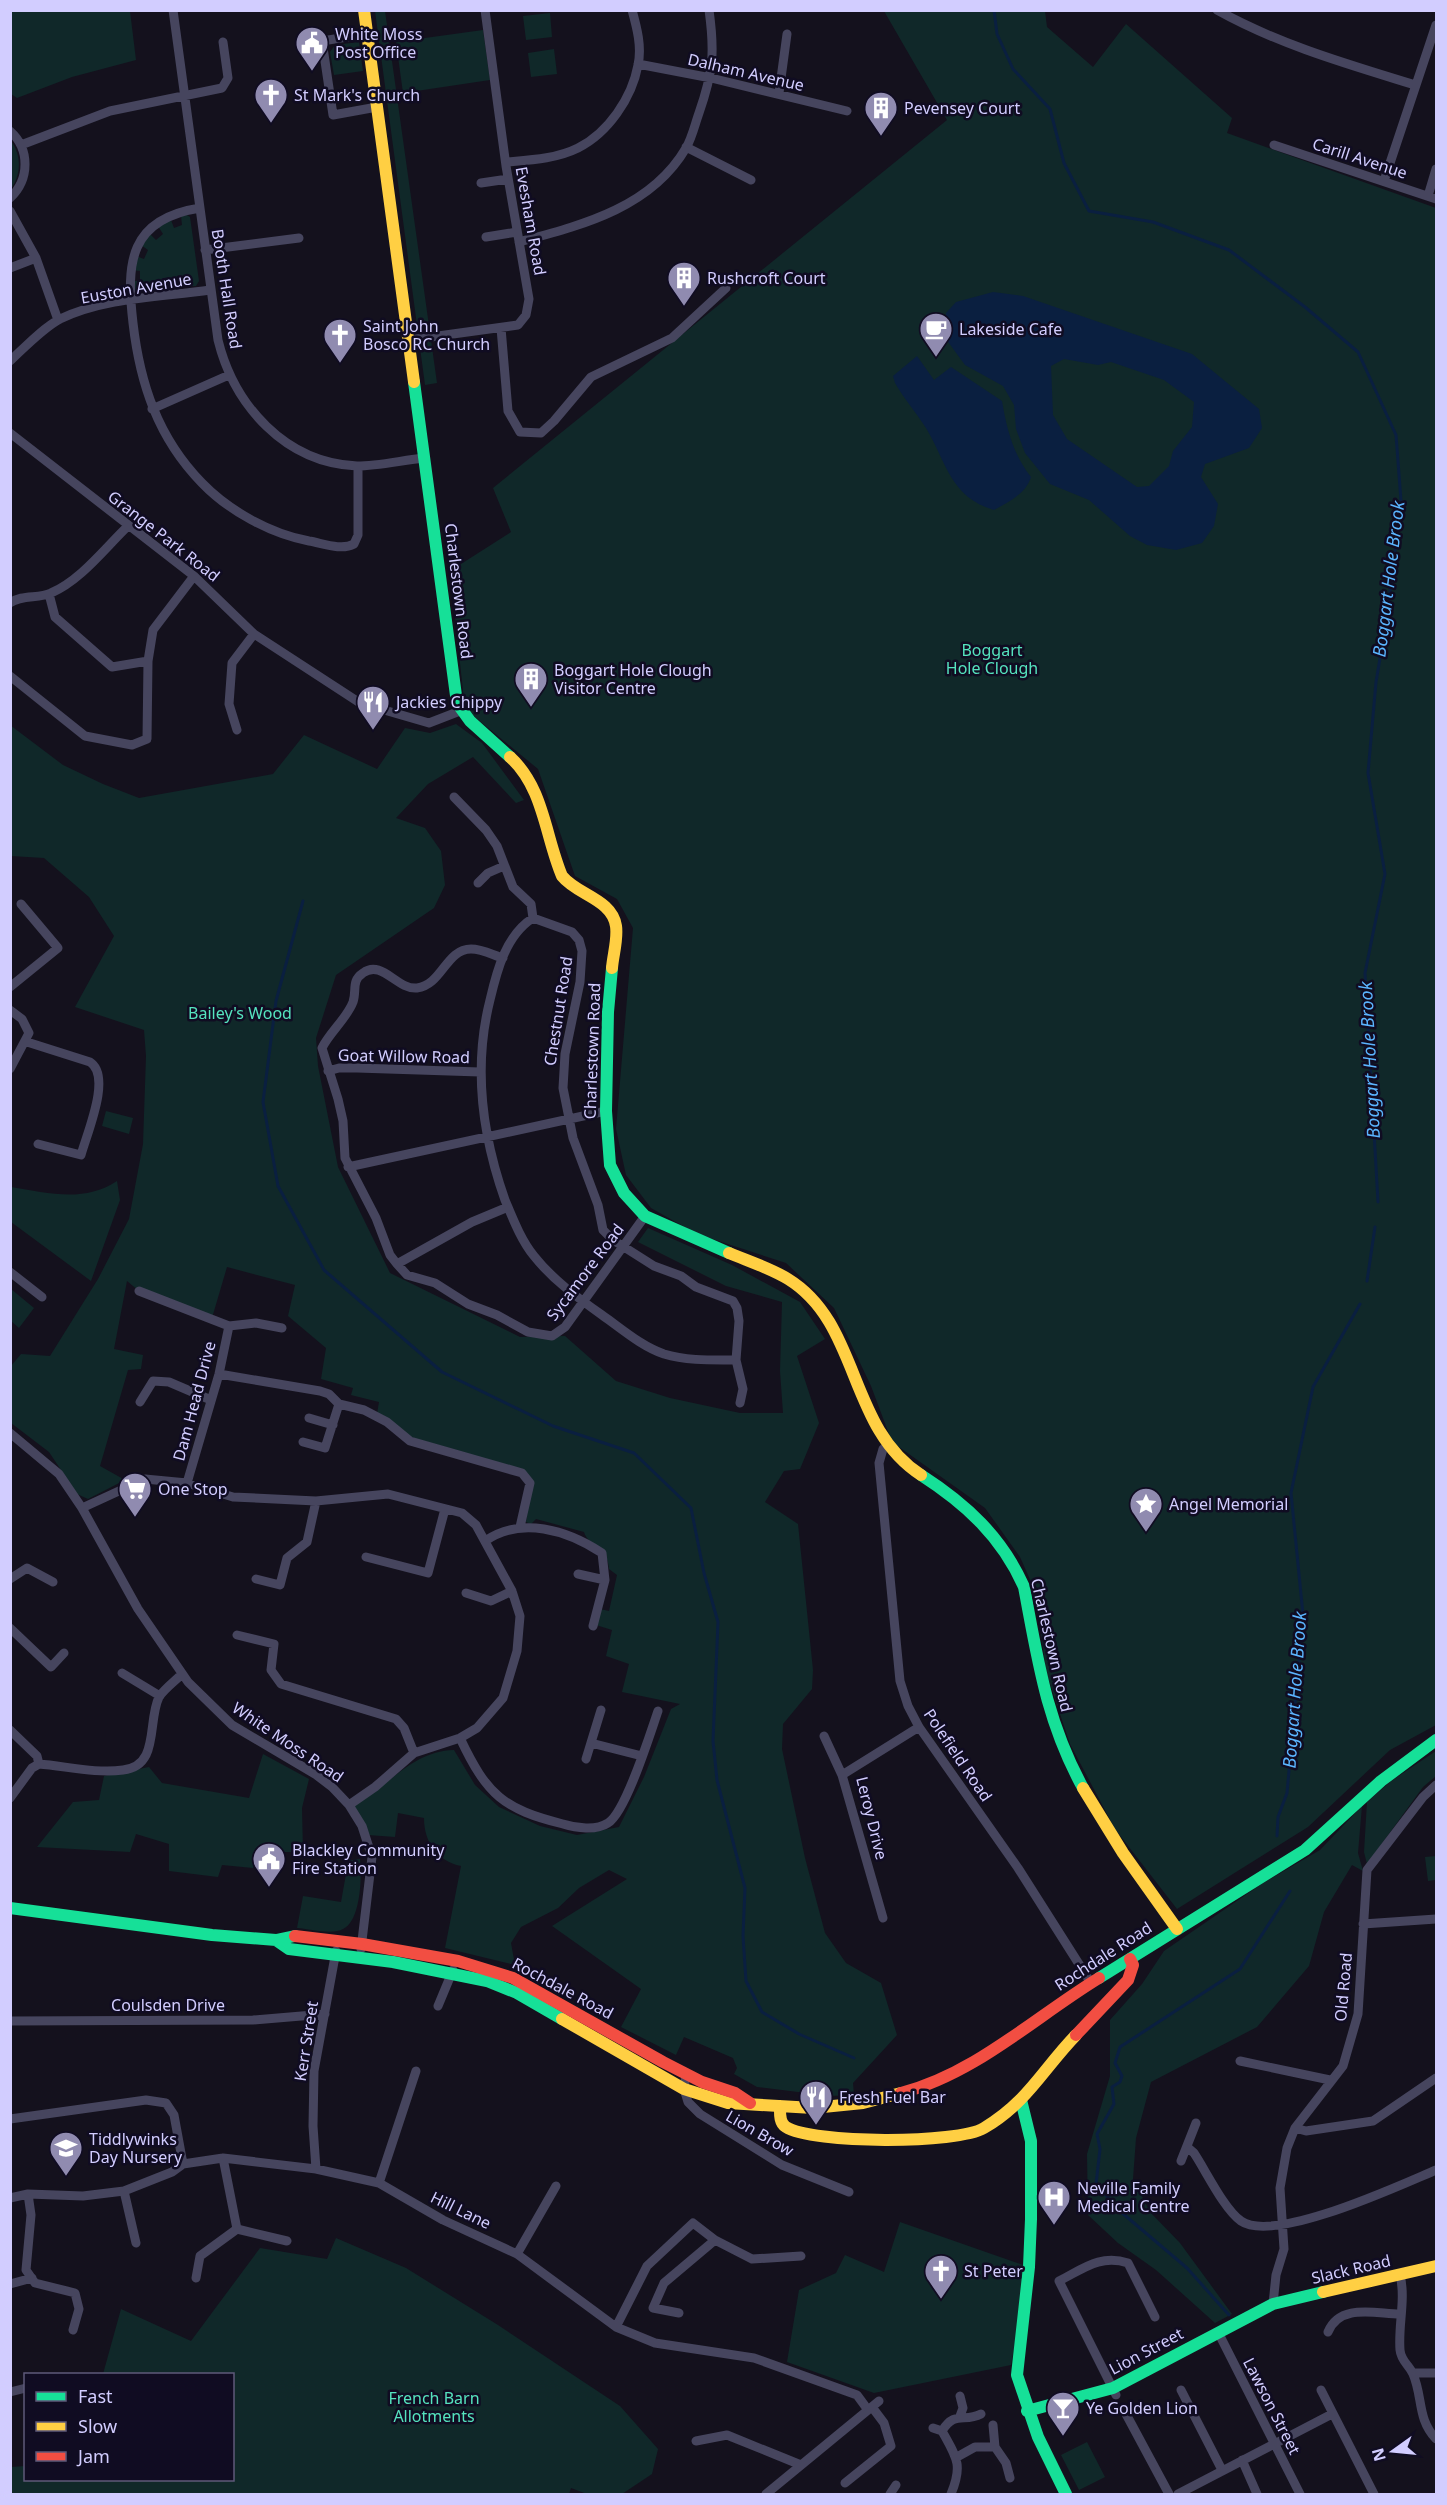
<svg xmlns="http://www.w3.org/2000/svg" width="1447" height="2505" font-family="'Noto Sans',sans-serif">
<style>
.green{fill:#102829}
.water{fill:#0a1f40;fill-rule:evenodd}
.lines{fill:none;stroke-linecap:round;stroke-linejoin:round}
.stream{stroke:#0a1f40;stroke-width:3}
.street{stroke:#46455e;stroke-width:9}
.fast{stroke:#16e098;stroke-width:12}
.slow{stroke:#ffcf43;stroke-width:12}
.jam{stroke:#f24e42;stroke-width:12}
.labels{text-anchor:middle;stroke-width:5;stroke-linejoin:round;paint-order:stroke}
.poi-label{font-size:16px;fill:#d2cdff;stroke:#100c22;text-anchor:start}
.street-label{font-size:16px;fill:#d2cdff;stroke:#100c22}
.park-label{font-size:16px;fill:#55e3be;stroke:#100c22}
.water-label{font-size:18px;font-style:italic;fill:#5bb5ff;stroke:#100c22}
</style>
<rect width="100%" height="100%" fill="#14111d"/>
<!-- green -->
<path class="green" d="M10,11H130L136,60L72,77L17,98L11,94Z
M375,11H385L437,383L425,385Z
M884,11H1045L1047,27L1093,67L1126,24L1232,118L1227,133L1436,208V1725L1390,1750L1308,1827L1177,1909L1115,1829L1070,1744L1046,1672L1036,1593L1020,1557L985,1508L892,1442L871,1386L834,1308L786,1263L697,1234L651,1208L626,1175L616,1129L633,928L617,899L575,876L538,769L465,709L450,571L511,532L493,488L947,120Z
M550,13L552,37L526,40L523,16Z
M483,30L490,80L403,93L396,42Z
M359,42L363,71L334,75L330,52L335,45Z
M554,49L557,74L531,77L528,53Z
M11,141C22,156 21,174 11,189Z
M187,215L190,217L199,281L196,286H184L183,281L173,282L174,289L159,291L157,283L148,285V292H133L131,281H140V271L131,270L136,256L144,259L148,250L141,245L149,233L156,240L163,234L158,226L171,220L174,228L182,225L181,216Z
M456,724L482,743L524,800L516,803L473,757L428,784L396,818L425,828L441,851L445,885L434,908L336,975L316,1038L318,1066L338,1167L390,1273L520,1337L565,1336L616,1381L670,1398L740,1413H783L780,1371L782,1302L726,1286L638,1242L648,1228L732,1265L800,1302L825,1339L797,1356L819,1423L800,1469L784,1471L765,1502L798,1524L813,1670L812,1689L783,1724L782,1749L805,1858L825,1933L846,1963L881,1983L897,2035L853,2083L854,2095L830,2096L757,2087L734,2074L737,2068L733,2058L684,2037L676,2055L621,2027L641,1989L552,1926L627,1879L609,1870L579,1888L558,1908L521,1927L511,1943L515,1965L445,1948L461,1866C437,1861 424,1842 424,1818L398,1813L395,1837L368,1835L353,1805C388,1787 412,1751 454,1750L475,1785L499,1807L540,1826L577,1835L619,1827L644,1777L671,1709L680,1704L622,1692L629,1664L606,1656L612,1630L596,1625L600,1609L609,1611L617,1575L609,1569C607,1542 588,1547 584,1532L536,1519L531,1524L526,1522L532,1480L526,1472L413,1440L377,1414L379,1402L351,1395L353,1388L321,1379L326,1348L288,1316L295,1285L227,1267L212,1318L139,1291L127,1281L114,1349L143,1355L141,1369L128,1370L100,1466L125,1480L88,1499L77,1494L49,1452L11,1423V1366L21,1354L50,1356L98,1279L129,1219L143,1144L146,1056L144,1030L75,1007L114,936L89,897L44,858L11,856L10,725L63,765L103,784L139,798L273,774L304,735L377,769L405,728L430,733Z
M106,1111L133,1118L129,1134L102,1126Z
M117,1181L120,1200L91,1281L11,1222V1187C48,1193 84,1203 117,1181Z
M11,1289L34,1308L19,1328L11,1321Z
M1436,1751V1776L1423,1787L1367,1864L1364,1852L1367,1802L1391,1781Z
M263,1754L309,1779L302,1808L303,1852H258L253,1868L222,1865L218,1877L169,1871V1844L136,1834L130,1852L37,1847L73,1802L99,1800L104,1776L149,1767L162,1783L249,1798Z
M1362,1806L1358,1853L1363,1871L1352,1865L1324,1912L1309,1966L1257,2027L1151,2082L1136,2138L1133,2179L1150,2212L1180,2243L1232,2314L1215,2323L1156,2270L1118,2243L1088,2215L1087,2154L1110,2076V2020L1142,1984L1164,1951L1263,1883L1320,1850Z
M1436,1856V1880L1428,1881L1425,1857Z
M360,1859C362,1875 361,1921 343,1929C333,1935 309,1929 297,1928L303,1896L341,1902L348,1863L344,1861Z
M900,2222L1029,2267L1011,2365L874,2393L787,2362L799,2290L836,2273L845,2255L884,2272Z
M336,2238L406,2268L498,2325L620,2406L658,2449L652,2474L622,2494H587L571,2488L569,2494H11V2467L25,2466L26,2480H232V2374H103L121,2309L191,2341L260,2248L327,2259Z
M1087,2442L1105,2477L1079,2490L1061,2455Z"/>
<!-- water -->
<path class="water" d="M993,292L1023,296L1192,354L1259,409L1262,428L1249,448L1205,464L1201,477L1218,504L1214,526L1202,543L1176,550L1147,545L1130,536L1089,500L1050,484L1025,453L1016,429L1014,405L1003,386L965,365L946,339V313L956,302ZM1064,359L1098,365L1111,362L1164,380L1194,402L1192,427L1173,451L1169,466L1149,486L1137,487L1067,439L1053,415L1051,366Z
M917,356L934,380L951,367L1002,401C1007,430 1013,454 1031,477C1026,494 1008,502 994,510C950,497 947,463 926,428C916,412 904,399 895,383L893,376Z"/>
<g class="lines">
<!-- stream -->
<path class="stream" d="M994,10L997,34L1013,69L1050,109L1064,163L1089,211L1153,222L1229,250L1305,307L1358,352L1396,435L1401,501L1387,617L1376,682L1368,773L1385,874L1365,973L1378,1202
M303,901L276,1001L263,1102L278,1186L324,1270L442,1372L553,1426L634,1453L691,1508L704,1573L718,1622L713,1741L717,1780L745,1888L743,1936L746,1981L762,2012L799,2034L854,2058
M1367,1281L1375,1227
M1277,1836L1278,1817L1287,1793L1303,1615L1291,1493L1313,1387L1360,1304
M1229,2315L1187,2268L1121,2212L1096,2184L1100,2149L1097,2134L1114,2104L1112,2087L1120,2082L1122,2076L1115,2063L1120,2047L1240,1969L1290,1891"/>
<!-- street -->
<path class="street" d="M173,10L218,340C234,405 285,463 357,466C379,466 403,460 425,458
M1217,10C1280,45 1347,64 1415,85
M366,34L322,41L333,115L377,107
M638,64L711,78L847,111
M779,93L787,34
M10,131C30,149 30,179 10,198
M21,145L110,111L222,88L228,78L223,42
M1274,145L1436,199
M686,147L751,180
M506,162C530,160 556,159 578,148C608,133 632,98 638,65C642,47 637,28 632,10
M1384,181L1436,25
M481,183L508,179
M1428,196L1436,169
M200,208C129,219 126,263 133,323C140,384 158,438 202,483C229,511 271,534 309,541C322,543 341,551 354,544L358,535V466
M10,211L36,258L58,320
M486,237L517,232
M519,242C582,225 651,208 686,148C692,138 695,124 699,113C713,73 715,53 709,10
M205,250L299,238
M10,268L36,258
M501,328L508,411L520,432L541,433L554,421L591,377L672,338L726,288
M409,340L518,325L526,315L529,299L506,166L485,10
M10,361C25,347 43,328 60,319C105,297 162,297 210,290
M152,409L229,375
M10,433L194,576L254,634L360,703L429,723L460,711
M49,594L55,617L112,667L148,661
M10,603C22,594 38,599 51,593C81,580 104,549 128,526
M10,676L85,736L132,745L147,739L148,661L153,630L194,576
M237,730L229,704L232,663L254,634
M454,797L486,830L497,846L513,887L531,904L533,918
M478,883L488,873L504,866
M503,958C493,955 482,949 471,949C446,949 442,985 417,988C397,990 382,959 363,973C351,981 357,990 353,1002C347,1018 330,1032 322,1048L338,1099L343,1121L345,1158L376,1218L390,1255L397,1264L407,1275L435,1283L468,1304L497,1315L528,1332L552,1336L565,1327L645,1216
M10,987L58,948L21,904
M10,1010L22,1019L29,1033L10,1069
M27,1042L90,1062C112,1076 87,1133 81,1155L38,1144
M328,1071L339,1068H357L480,1072
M348,1167L606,1111
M397,1264L472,1222L508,1207
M10,1272L42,1297
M139,1291L229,1326
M736,1360C712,1360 687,1361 664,1354C641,1346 622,1329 602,1315C578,1298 553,1280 534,1256C521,1240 513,1219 505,1200C482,1135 473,1067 490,1000C497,970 506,935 533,918L572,932L579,940L582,951L580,982L565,1054L563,1088L573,1138L598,1205L603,1230L613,1240L654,1266L681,1276L696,1287L733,1301L737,1308L739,1321L736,1360L743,1389L740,1403
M219,1374L320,1391L329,1394L339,1404L364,1410L387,1422L410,1441L522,1473L530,1483L520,1527
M140,1402L153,1381L169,1382L211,1400
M309,1418L333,1425
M10,1433L59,1474L82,1508L138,1609L188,1682L232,1725L315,1774L332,1787L349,1805L362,1826L372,1857L361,1949
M303,1442L325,1448L339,1404
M888,1445L883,1449L879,1463L900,1681L908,1706L919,1727L1018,1868L1091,1983
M187,1483L219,1374L229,1326L256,1323L282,1328
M82,1508L145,1479L187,1483L233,1497L316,1501L388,1494L462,1513L476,1525L512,1591L520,1616L517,1651L503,1698L477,1728L460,1738L414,1753L375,1787L349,1805
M485,1541C521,1516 567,1530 602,1553L605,1580L593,1626
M366,1557L428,1573L445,1509
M578,1574L605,1580
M10,1579L27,1568L53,1582
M256,1579L280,1585L287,1558L307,1542L316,1501
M466,1593L491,1601L512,1591
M10,1628L51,1667L64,1653
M237,1635L274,1644L271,1670L281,1684L396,1719L404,1728L414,1753
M122,1673L160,1696
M10,1730L37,1756L39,1764
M824,1736L842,1775
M460,1738C487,1795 503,1809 563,1824C576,1828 596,1831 608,1823C626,1812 650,1734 658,1711
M591,1743L642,1756
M586,1759L601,1710
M39,1764C65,1766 97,1774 123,1770C160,1766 147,1722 159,1697C164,1689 175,1681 182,1674
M10,1798L32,1768L39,1764
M883,1918L842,1775L919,1727
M1363,1924L1436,1919
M438,2006L453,1970
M10,2021L253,2020L325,2014
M1240,2061L1330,2080
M686,2074L684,2089L688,2102L700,2114L782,2165L849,2192
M10,2119L146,2100L166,2103L174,2115L183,2164
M1295,2128L1306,2131L1373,2121L1436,2078
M1187,2147L1194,2153C1206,2171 1224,2209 1241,2221C1274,2244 1400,2185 1436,2170
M1181,2161L1196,2123
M316,2169L313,2126L314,2071L336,1951
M379,2183L416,2071
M124,2191L136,2243
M28,2194L31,2215L26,2270L35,2283L75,2293L79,2309L73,2330
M10,2198L28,2194L83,2196L124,2191L172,2172L183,2164L223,2158L316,2169L379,2183L443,2220L517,2254L616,2327L655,2343L754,2358L857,2395L868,2410
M237,2229L287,2241
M517,2254L556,2186
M1400,2275C1406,2299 1398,2325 1400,2350C1401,2361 1409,2365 1413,2374C1423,2397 1417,2419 1436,2439
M196,2278L200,2256L237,2229L223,2158
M10,2284L32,2278
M1273,2304L1276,2275L1284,2249L1280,2188L1287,2148L1295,2128L1343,2066L1358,2014L1367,1870L1423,1797L1436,1785
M679,2313L653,2308L664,2283L715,2240
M616,2327L647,2266L693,2223L715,2240L752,2259L801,2256
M1218,2332L1300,2494
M1328,2332C1340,2303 1376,2314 1400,2314
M1413,2373H1436
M1181,2390L1222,2470
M1321,2390L1374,2494
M10,2392L26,2388
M1116,2395L1059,2281C1083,2269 1100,2254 1128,2263L1155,2317
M960,2396L963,2408L960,2416
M1126,2414L1169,2494
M933,2428L942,2431C957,2458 963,2465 951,2494
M942,2431C955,2410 964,2423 981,2414
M696,2441L727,2435L801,2465
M995,2447L1006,2463L1010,2478
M957,2457L975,2447H995L993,2425
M1242,2460L1257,2494
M845,2483L891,2446L884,2423L872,2407
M766,2494L879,2401
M890,2494L896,2485
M1178,2494L1332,2414"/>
<!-- fast -->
<path class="fast" d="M414,382L457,703L470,721L510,757
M612,968L608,1012L606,1111L610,1165L624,1193L645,1216L729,1253
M921,1475C966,1504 1002,1537 1024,1587C1038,1661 1046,1720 1083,1788
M10,1908L212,1935L276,1940L295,1936
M276,1940L289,1949L393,1962L487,1981L517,1993L562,2019
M1099,1978L1305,1850L1381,1781L1436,1740
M1021,2100L1031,2141V2219L1029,2267L1017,2375L1038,2437L1066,2494
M1027,2411L1113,2388L1273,2304L1323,2292"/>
<!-- slow -->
<path class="slow" d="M364,10L414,382
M510,757C544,788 545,836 562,876C577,895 612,899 616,926C618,939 613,955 612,968
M729,1253C748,1261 770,1268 788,1279C861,1324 847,1427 921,1475
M1083,1788L1123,1853L1177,1929
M562,2019L684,2089L728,2103L813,2108L863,2103L901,2093
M780,2106C780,2113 779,2123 786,2127C812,2144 958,2144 984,2128C1028,2102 1043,2069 1076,2035
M1323,2292L1436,2266"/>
<!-- jam -->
<path class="jam" d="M295,1936L362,1944L458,1961L513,1978L663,2062L702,2082L735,2093L750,2103
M1076,2035L1128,1980L1133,1965L1130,1959
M901,2093C975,2074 1035,2017 1099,1978"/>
</g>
<!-- icons -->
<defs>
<g id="civic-pin" transform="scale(1.725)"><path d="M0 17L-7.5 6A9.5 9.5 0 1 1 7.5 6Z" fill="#908bb0" stroke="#100c22"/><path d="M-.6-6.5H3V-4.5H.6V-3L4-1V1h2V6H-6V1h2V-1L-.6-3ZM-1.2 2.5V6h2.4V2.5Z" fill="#fff"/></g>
<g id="church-pin" transform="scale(1.725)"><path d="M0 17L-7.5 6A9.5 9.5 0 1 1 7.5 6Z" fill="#908bb0" stroke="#100c22"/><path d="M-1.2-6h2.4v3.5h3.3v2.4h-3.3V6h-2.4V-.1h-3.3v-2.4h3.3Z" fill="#fff"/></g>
<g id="building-pin" transform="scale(1.725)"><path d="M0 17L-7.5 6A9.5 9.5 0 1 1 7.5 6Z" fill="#908bb0" stroke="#100c22"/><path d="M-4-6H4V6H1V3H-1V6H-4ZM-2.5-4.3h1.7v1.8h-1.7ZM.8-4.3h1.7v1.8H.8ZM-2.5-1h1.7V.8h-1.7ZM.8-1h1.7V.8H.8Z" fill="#fff"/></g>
<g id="cafe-pin" transform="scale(1.725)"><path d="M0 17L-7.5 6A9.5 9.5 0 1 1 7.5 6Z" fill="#908bb0" stroke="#100c22"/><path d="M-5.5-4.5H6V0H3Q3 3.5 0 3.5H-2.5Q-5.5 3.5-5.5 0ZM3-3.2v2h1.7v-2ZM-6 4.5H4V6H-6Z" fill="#fff"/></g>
<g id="restaurant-pin" transform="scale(1.725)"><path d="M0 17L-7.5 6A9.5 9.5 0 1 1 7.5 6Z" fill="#908bb0" stroke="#100c22"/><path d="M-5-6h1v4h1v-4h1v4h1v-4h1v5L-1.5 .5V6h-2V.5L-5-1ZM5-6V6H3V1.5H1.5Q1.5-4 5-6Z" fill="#fff"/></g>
<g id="supermarket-pin" transform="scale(1.725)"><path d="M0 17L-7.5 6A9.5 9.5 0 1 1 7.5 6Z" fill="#908bb0" stroke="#100c22"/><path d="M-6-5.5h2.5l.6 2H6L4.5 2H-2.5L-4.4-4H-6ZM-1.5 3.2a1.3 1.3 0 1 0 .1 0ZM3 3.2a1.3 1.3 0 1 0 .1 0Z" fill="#fff"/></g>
<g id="sight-pin" transform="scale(1.725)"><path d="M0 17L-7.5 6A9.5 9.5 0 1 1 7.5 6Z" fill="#908bb0" stroke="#100c22"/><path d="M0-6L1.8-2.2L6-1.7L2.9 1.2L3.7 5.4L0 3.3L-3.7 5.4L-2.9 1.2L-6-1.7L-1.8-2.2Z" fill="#fff"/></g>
<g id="school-pin" transform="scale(1.725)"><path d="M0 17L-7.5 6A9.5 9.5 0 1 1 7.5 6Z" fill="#908bb0" stroke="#100c22"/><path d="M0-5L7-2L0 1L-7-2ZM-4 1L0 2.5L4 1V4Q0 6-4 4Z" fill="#fff"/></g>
<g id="hospital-pin" transform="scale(1.725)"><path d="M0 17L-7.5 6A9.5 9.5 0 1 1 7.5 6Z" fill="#908bb0" stroke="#100c22"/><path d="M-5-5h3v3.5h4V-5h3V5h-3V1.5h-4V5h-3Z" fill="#fff"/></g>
<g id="bar-pin" transform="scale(1.725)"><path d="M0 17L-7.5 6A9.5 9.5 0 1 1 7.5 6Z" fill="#908bb0" stroke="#100c22"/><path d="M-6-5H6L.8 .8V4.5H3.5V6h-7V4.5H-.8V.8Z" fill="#fff"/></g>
</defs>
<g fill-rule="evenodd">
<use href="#civic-pin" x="312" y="43"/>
<use href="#church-pin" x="271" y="95"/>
<use href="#building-pin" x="881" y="108"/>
<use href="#building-pin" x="684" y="278"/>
<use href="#cafe-pin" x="936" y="329"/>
<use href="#church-pin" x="340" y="335"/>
<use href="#building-pin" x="531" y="679"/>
<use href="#restaurant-pin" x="373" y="702"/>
<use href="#supermarket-pin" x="135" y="1489"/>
<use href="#sight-pin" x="1146" y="1504"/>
<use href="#civic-pin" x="269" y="1859"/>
<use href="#restaurant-pin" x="816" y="2097"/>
<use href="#school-pin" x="66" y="2148"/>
<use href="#hospital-pin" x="1054" y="2197"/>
<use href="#church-pin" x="941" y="2271"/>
<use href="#bar-pin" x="1063" y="2408"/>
</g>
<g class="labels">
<!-- poi labels -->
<g class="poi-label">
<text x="335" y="40">White Moss<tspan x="335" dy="18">Post Office</tspan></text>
<text x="294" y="101">St Mark's Church</text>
<text x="904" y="114">Pevensey Court</text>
<text x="707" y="284">Rushcroft Court</text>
<text x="363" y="332">Saint John<tspan x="363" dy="18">Bosco RC Church</tspan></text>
<text x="959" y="335">Lakeside Cafe</text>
<text x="554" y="676">Boggart Hole Clough<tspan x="554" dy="18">Visitor Centre</tspan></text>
<text x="396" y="708">Jackies Chippy</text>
<text x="158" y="1495">One Stop</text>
<text x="1169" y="1510">Angel Memorial</text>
<text x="292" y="1856">Blackley Community<tspan x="292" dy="18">Fire Station</tspan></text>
<text x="839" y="2103">Fresh Fuel Bar</text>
<text x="89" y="2145">Tiddlywinks<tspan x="89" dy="18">Day Nursery</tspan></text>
<text x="1077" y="2194">Neville Family<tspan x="1077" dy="18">Medical Centre</tspan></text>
<text x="964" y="2277">St Peter</text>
<text x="1086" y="2414">Ye Golden Lion</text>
</g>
<!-- street labels -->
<g class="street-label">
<text transform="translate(746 72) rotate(13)" y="6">Dalham Avenue</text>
<text transform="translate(1360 158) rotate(18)" y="6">Carill Avenue</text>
<text transform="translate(531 221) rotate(80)" y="6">Evesham Road</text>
<text transform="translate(136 288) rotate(-10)" y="6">Euston Avenue</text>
<text transform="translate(227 289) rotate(81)" y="6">Booth Hall Road</text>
<text transform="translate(164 536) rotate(38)" y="6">Grange Park Road</text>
<text transform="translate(459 591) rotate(83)" y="6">Charlestown Road</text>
<text transform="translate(558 1011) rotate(-81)" y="6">Chestnut Road</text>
<text transform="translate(592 1051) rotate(-88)" y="6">Charlestown Road</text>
<text transform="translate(404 1056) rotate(1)" y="6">Goat Willow Road</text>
<text transform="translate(585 1272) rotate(-53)" y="6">Sycamore Road</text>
<text transform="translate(194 1401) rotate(-75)" y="6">Dam Head Drive</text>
<text transform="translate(1052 1645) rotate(77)" y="6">Charlestown Road</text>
<text transform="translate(288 1742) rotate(34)" y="6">White Moss Road</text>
<text transform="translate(958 1755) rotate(56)" y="6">Polefield Road</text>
<text transform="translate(872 1818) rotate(76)" y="6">Leroy Drive</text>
<text transform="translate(1103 1956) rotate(-33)" y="6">Rochdale Road</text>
<text transform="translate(1343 1987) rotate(-85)" y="6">Old Road</text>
<text transform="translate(563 1988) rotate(28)" y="6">Rochdale Road</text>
<text x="168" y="2011">Coulsden Drive</text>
<text transform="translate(306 2041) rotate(-81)" y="6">Kerr Street</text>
<text transform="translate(760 2133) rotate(30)" y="6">Lion Brow</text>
<text transform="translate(461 2210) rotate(26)" y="6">Hill Lane</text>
<text transform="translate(1351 2269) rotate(-13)" y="6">Slack Road</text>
<text transform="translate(1146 2351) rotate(-28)" y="6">Lion Street</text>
<text transform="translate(1272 2406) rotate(63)" y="6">Lawson Street</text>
</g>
<!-- park labels -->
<g class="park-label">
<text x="992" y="656">Boggart<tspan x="992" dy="18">Hole Clough</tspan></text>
<text x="240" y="1019">Bailey's Wood</text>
<text x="434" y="2404">French Barn<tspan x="434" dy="18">Allotments</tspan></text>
</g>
<!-- water labels -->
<g class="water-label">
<text transform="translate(1389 579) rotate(-83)" y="6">Boggart Hole Brook</text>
<text transform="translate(1370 1060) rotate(-93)" y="6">Boggart Hole Brook</text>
<text transform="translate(1295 1690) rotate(-86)" y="6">Boggart Hole Brook</text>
</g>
</g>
<!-- border -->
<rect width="1447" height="2505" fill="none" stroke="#d2cdff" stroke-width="24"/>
<!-- legend -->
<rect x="24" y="2373" width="210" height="108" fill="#100c22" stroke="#5e597a" stroke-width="1.5"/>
<rect x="36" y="2392" width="30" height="9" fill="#16e098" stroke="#5e597a" stroke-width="1.5"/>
<text x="78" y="2403" font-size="18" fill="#d2cdff">Fast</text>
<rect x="36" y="2422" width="30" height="9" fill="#ffcf43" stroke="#5e597a" stroke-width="1.5"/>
<text x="78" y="2433" font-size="18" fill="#d2cdff">Slow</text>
<rect x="36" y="2452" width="30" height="9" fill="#f24e42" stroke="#5e597a" stroke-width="1.5"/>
<text x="78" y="2463" font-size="18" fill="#d2cdff">Jam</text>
<!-- north arrow -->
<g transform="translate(1393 2451) rotate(255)" stroke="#100c22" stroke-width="4.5" paint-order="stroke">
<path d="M0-4.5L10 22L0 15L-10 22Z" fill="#d2cdff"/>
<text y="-9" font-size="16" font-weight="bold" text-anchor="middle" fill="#d2cdff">N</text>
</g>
</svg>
